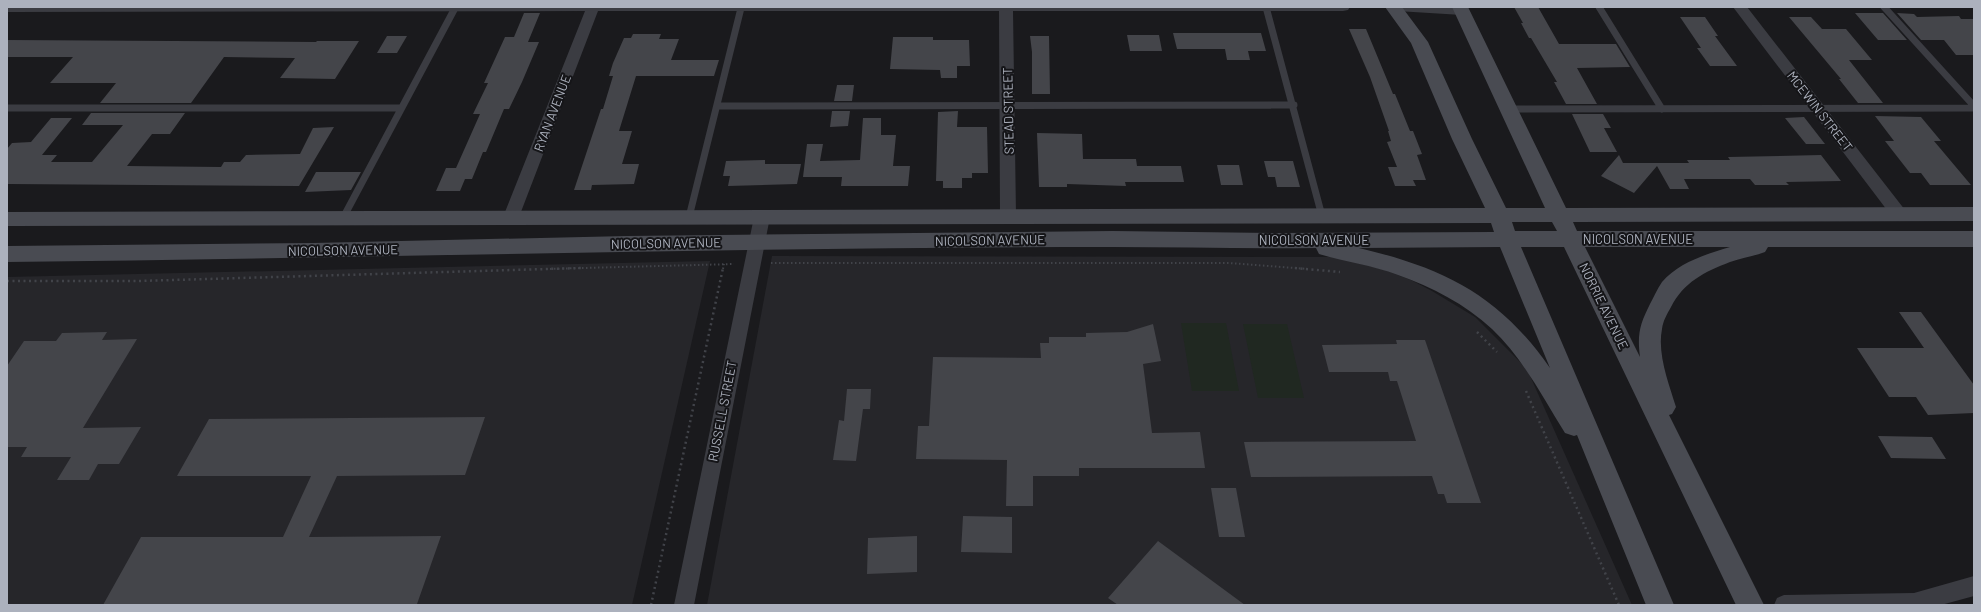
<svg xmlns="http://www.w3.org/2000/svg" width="1981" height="612" font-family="Barlow,sans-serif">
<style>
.built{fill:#26262a}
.green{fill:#202821}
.building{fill:#44454a}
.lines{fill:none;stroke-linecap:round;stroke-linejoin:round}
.path-far1{stroke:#414349;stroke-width:2;stroke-dasharray:1.5 2.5;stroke-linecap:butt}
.path{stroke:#414349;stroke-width:2.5;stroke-dasharray:2 3.5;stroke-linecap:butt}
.lane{stroke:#3b3c42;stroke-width:7}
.street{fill:#3b3c42;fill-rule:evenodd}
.secondary{fill:#494b52;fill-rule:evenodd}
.labels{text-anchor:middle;stroke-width:4;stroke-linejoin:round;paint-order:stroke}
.street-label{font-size:13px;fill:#acb1bd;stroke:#151518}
</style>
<rect width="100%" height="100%" fill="#1a1a1d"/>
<!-- built -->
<path class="built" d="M772,256L1335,257L1385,270L1411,280L1432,291L1475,317L1527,369L1632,605H707Z
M710,261L632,605H7V277Z"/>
<!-- green -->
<path class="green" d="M1181,323H1226L1239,391H1192Z
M1243,324H1287L1304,398H1258Z"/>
<!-- building -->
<path class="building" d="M1514,7H1538L1559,44H1616L1630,67L1577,68L1597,104H1566L1554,82H1557L1531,38H1529L1521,23H1523Z
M524,13H540L528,42H539L522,82L509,109H504L486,152H483L472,179H465L460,191H436L446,168H456L480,114H473L488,83H484L505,37H514Z
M1855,13H1883L1907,40H1878Z
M1897,13L1914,14L1917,17L1959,16L1961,19H1974V55H1956L1944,40H1921Z
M1680,17H1705L1718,36H1715L1737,66H1710L1697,48H1701Z
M1789,17H1811L1822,29H1846L1872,60H1849L1883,103H1858L1839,79H1841Z
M1349,29H1366L1393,94H1395L1410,131H1413L1422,154L1417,155L1426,180H1413L1416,186H1395L1388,167H1397L1387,142L1391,141L1388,131H1389L1370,77Z
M1173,33H1261L1266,51H1248L1250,60H1227L1225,49H1177Z
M633,34H661L659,39H679L671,60H719L714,76H636L619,131H632L622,164H639L634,184L592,185L591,190H574L601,109H603L613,76H609L613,63L624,38H631Z
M1127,35H1159L1162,51H1130Z
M387,36H407L397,53H377Z
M1030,36H1049L1050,94H1032V52Z
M893,37H933V40H969L970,66H957V78H941L940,70L890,69Z
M7,40L316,42L317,41H359L335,79L280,78L295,58L224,57L191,103H100L116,83H50L73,57H7Z
M837,85H854L852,101H834Z
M832,111H850L848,126L830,127Z
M958,111L957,127H987L988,173H972V178H962V188H943V181H936L938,112Z
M91,113H185L170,134H152L127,166L221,167L224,162H240L246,155L300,154L313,128L334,127L299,186L7,184V149L12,143L31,142L51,118H72L42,155H57L51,162H92L123,125H82Z
M1572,114H1603L1611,128H1604L1617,152H1590Z
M1875,116L1921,117L1941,141H1934L1971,185H1930L1921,173H1910L1885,141H1894Z
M1804,117L1825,144H1806L1785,118Z
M863,118H881V135H896L893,166H910L908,186H841L842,177H803L807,144H823L820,161L860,160Z
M1037,133L1082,134L1083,159H1136L1137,166H1181L1184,182H1125L1126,186L1067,184V187H1039Z
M1619,155L1623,163H1689L1687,160H1730L1728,157L1821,155L1841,181L1786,182L1789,185H1755L1750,179H1684L1689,189H1670L1657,166L1634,193L1601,176Z
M765,160V164H801L797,184L728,186L730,176H723L726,161Z
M1264,161H1293L1300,187H1277L1275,177H1268Z
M1217,165H1239L1243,185H1221Z
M316,172H361L351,190L305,192Z
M1899,312H1921L1974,385V413L1928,415L1916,397H1889L1857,348H1924Z
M1153,324L1161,361L1143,364L1152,433L1200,432L1205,468H1079V476H1033V506H1006L1007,460L916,459L918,426H929L933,357L1041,358L1040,343H1049V337H1086V333L1127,332Z
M107,332L102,340L137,339L83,428L141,427L119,464H98L89,480H57L71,457H21L27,447H7V366L24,341H56L62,333Z
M1396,340H1425L1481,503H1447L1444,494H1438L1432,476L1251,477L1244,442L1416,441L1397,381H1390L1388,372H1329L1322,345L1397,344Z
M847,389H871L870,409H863L856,461L833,460L839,420L844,421Z
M485,417L465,475L337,476L309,537L441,536L417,604L103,605L141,537H283L311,476H177L209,419Z
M1878,436L1932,437L1946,459L1891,458Z
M1211,488H1236L1245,537H1219Z
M963,516L1012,517V553L961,552Z
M917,536V572L867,574L868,538Z
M1158,541L1245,605H1118L1108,598Z"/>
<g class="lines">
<!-- path-far1 -->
<path class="path-far1" d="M771,263H1229L1308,269
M546,269L734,264
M723,269L724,264"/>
<!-- path -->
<path class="path" d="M1295,268L1340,272
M7,281H139L581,268
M1477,332L1497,352
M1526,391L1619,605
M651,605L723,268"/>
<!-- lane -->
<path class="lane" d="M1266,7L1322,216
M1599,7L1662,109
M1884,7L1974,106
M717,106L1294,105
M7,108H401
M1509,109L1974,108
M689,217L741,8
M343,218L455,8"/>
<!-- street -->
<path class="street" d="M7,7H1350L1348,10L1343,11H1013L1016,215L1014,219L1008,221L1002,219L1000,215L999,11H598L519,217L517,221L511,223L505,221L503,217L585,11L7,12Z
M1390,7H1461L1467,8L1469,11L1467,14L1462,15L1397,11L1392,10Z
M1733,7H1747L1905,210L1907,214L1905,218L1899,220L1893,218Z
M762,211L768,213L770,217L694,605H674L754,217L756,213Z
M1974,576V596L1941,605H1774L1777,598L1784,595L1914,593Z"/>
<!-- secondary -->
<path class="secondary" d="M1385,7H1402L1428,42L1472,139L1506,208H1545L1452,7H1468L1566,208L1974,207V221L1573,222L1577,231H1974V247H1768L1765,252C1754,256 1742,258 1730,262C1704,272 1684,282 1671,307C1667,314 1663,321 1662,329C1657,354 1669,384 1676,407L1672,414L1669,415L1764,605H1736L1564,247H1521L1674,605H1646L1577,435L1574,436L1565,433C1543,398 1523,358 1492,329C1465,304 1432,287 1398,275C1372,265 1345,262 1319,254L1316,248C1248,249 1180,247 1112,247C744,247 375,258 7,262V246L313,243L627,236L1113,231L1277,233L1494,232L1491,223L7,226V212L1485,208L1452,139L1411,43ZM1512,222H1552L1557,231H1515ZM1500,247L1550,368C1499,295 1444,268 1359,248ZM1585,247H1730C1706,254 1678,263 1662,282C1657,289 1654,297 1650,304C1640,324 1637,334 1640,357Z"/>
</g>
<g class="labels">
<!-- street labels -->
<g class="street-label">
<text transform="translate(1008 111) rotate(-91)" y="5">STEAD STREET</text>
<text transform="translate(1820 111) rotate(52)" y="5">MCEWIN STREET</text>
<text transform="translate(552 113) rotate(-69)" y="5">RYAN AVENUE</text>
<text x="1638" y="244">NICOLSON AVENUE</text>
<text transform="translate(990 240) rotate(-1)" y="5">NICOLSON AVENUE</text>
<text x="1314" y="245">NICOLSON AVENUE</text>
<text transform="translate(666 243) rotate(-1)" y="5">NICOLSON AVENUE</text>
<text transform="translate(343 250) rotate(-1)" y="5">NICOLSON AVENUE</text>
<text transform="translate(1604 306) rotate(64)" y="5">NORRIE AVENUE</text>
<text transform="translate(722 411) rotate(-79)" y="5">RUSSELL STREET</text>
</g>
</g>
<!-- border -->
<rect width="1981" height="612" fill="none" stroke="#acb1bd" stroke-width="16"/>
</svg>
